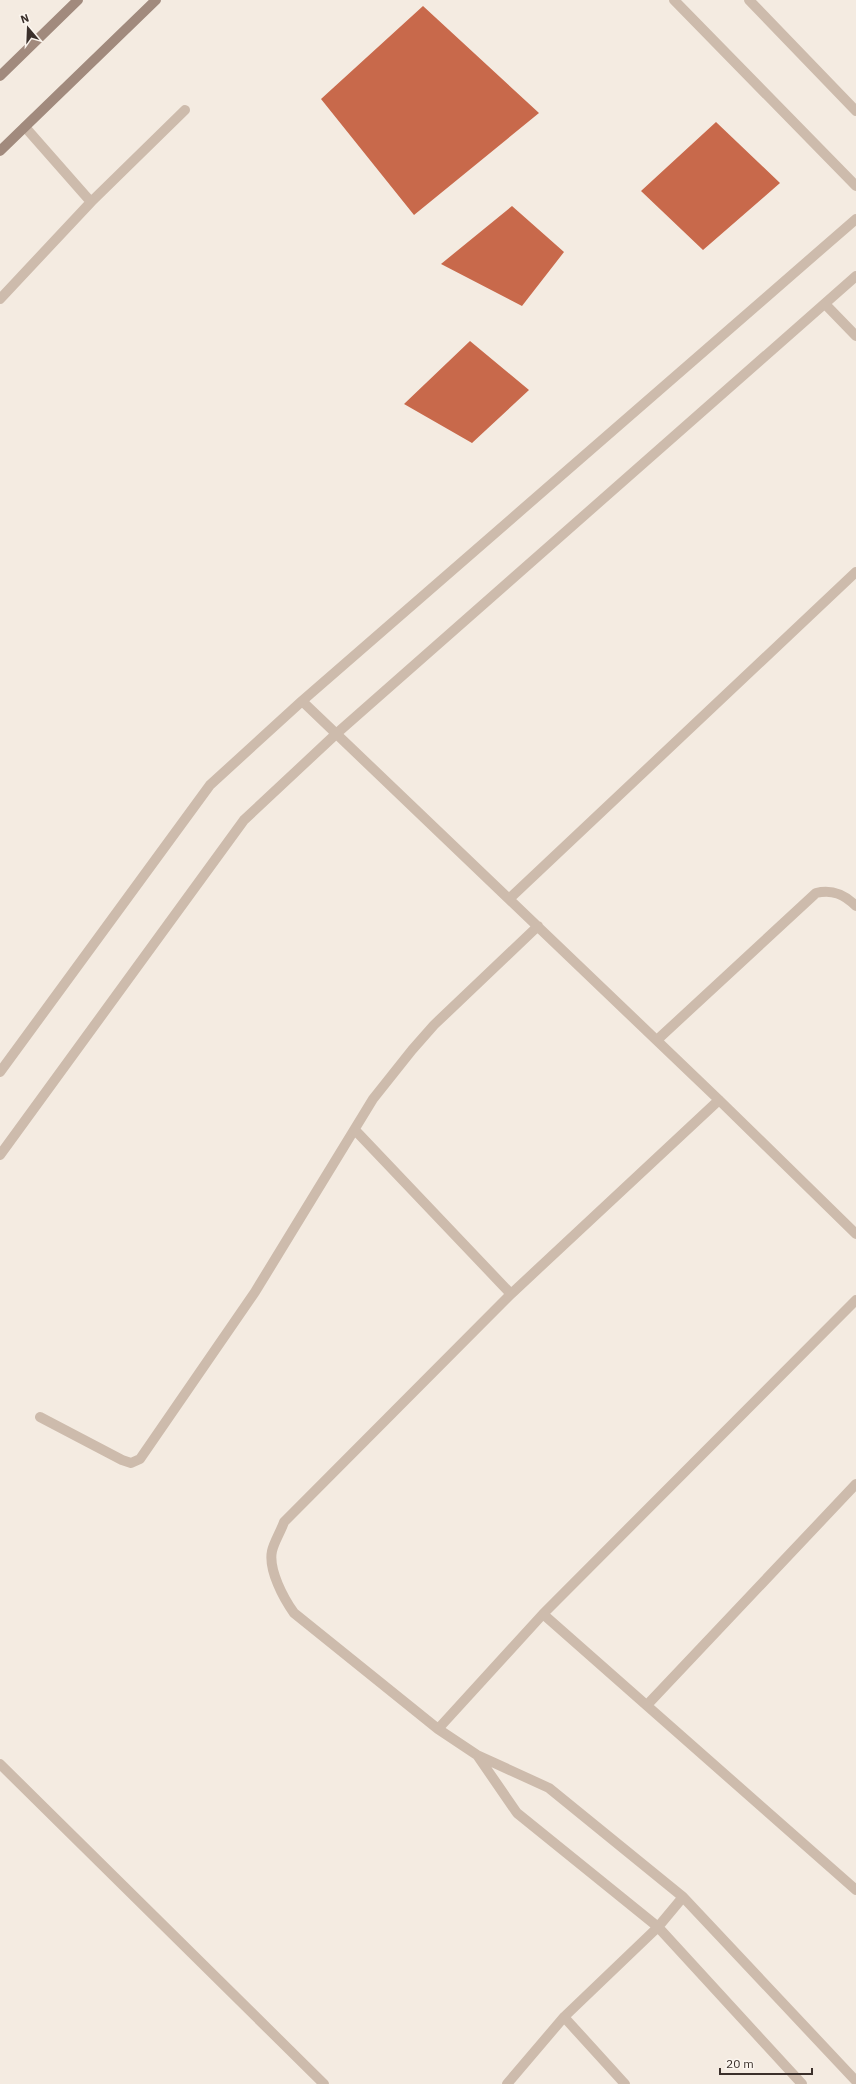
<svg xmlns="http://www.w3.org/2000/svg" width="856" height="2084" font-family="'IBM Plex Sans',sans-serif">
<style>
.building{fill:#c8694b}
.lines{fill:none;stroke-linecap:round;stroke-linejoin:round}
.street{stroke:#cdbbac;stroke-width:10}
.secondary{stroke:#a18a7d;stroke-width:10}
</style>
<rect width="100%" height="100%" fill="#f4ebe1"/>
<!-- building -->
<path class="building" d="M423,6L539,113L414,215L321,99Z
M716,122L780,183L703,250L641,191Z
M512,206L564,252L522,306L441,264Z
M470,341L529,390L472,443L404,404Z"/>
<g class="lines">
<!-- street -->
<path class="street" d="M674,0L856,186
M749,0L856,111
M25,127L91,202L185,110
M0,299L91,202
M825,304L856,336
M302,701L719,1100L856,1234
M509,899L856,572
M657,1040L816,893C832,889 844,894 856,906
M0,1072L210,785L302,701L856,219
M719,1100L511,1294L284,1522C281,1531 274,1542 272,1551C268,1570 284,1599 294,1613L438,1729L477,1755L549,1788L683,1897L856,2081
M355,1130L511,1294
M0,1155L244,820L336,734L856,276
M40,1417L122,1460L131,1463L140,1459L255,1292L373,1099L412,1050L434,1025L538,926
M543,1614L856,1890
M647,1705L856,1484
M438,1729L543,1614L856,1300
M477,1755L517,1813L658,1927L802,2084
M0,1764L324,2084
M564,2017L625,2084
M507,2084L564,2017L658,1927L683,1897"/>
<!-- secondary -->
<path class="secondary" d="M0,76L78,0
M0,151L156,0"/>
</g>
<!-- north arrow -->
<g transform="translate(28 28) rotate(341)" stroke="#fbf5ee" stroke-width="3" paint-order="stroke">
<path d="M0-3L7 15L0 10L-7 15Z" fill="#3b302b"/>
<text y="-6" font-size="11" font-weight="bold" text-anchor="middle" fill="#3b302b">N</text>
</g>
<!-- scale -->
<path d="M720 2068v6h92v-6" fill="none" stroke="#3b302b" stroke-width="2"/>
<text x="726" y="2068" font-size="12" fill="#3b302b" stroke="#fbf5ee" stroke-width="3" paint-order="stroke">20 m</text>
</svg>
